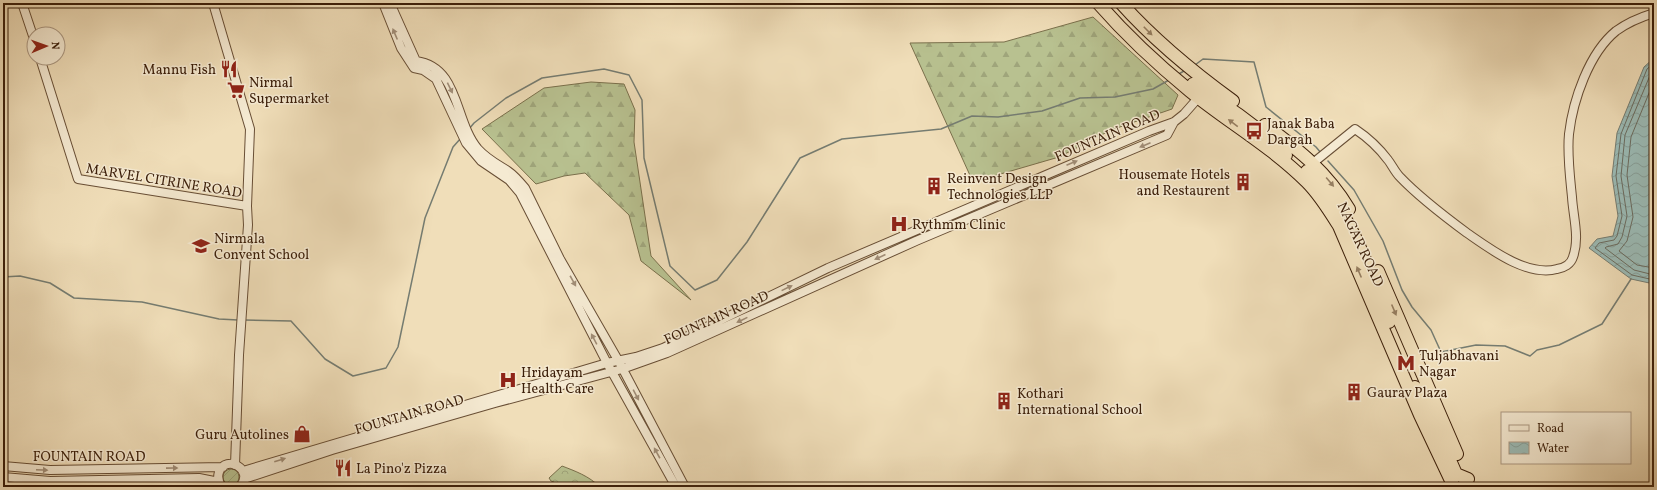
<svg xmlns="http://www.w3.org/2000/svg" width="1657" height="490" font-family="Vollkorn,serif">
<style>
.forest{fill:url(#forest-firs);stroke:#7a704c}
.park{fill:url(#park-crowns);stroke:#7a704c}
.garden{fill:url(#garden-furrows);stroke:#7a704c}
.water{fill:url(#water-waves);stroke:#757c71}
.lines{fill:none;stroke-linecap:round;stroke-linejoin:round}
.shore{stroke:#6b6c60;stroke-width:1}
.stream{stroke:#757c71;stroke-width:1.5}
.minor-casing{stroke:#684e35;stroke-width:10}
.highway-casing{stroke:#3b1e09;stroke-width:14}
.minor{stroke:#f5ead2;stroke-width:8}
.highway{stroke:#f0deb9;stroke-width:12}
.oneway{fill:#967e61}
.oneway2{fill:#a18e78}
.labels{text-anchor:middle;stroke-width:3;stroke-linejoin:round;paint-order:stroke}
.poi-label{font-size:14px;fill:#3b1e09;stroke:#f5ead2;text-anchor:start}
.street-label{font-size:14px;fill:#3b1e09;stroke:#f5ead2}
</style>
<defs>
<pattern id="forest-firs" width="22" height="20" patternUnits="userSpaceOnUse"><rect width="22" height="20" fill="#b8c190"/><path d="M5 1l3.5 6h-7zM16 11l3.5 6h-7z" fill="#9fa57b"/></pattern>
<pattern id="park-crowns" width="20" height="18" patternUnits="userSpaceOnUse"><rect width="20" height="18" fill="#b8c190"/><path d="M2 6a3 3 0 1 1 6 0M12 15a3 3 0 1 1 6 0" fill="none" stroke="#9fa57b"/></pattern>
<pattern id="garden-furrows" width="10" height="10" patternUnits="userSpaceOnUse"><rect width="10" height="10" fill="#b8c190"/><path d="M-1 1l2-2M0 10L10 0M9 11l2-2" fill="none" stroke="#9fa57b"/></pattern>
<pattern id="water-waves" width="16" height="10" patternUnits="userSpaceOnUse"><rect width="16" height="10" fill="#9bbbb6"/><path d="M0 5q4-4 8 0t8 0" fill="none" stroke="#86a09b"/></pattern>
</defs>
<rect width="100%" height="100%" fill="#f0deb9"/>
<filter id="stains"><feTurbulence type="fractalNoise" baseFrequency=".005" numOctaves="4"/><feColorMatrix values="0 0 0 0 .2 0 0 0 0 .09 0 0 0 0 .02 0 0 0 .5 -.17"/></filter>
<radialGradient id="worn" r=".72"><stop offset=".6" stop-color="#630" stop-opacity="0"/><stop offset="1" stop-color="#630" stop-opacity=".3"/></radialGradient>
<!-- forest -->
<path class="forest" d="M1093,17L1178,95L1172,109L1111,130L1059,157L973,182L910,43L1004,42Z
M591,82L624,84L635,110L634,142L651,256L691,300L641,261L629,215L585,173L564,176L536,184L482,129L544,88Z"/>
<!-- park -->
<path class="park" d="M562,466C575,471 589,476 600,487H559L554,482L551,481L549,478Z"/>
<!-- garden -->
<path class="garden" d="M223 477a8 8 0 1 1 16 0a8 8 0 1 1-16 0Z"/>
<!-- water -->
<path class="water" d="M1654,58V284L1631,279L1589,248L1597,239L1613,236L1618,216L1612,176L1617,133L1644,67Z"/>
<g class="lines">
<!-- shore -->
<path class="shore" d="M1654,63L1647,69L1621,134L1616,176L1622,216L1617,236L1614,240L1599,243L1595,248L1632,275L1654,280
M1654,70L1651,73L1625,135L1621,176L1627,216L1622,237L1618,244L1606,247L1605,248L1634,270L1654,275
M1654,81L1631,137L1627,175L1633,217L1627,241L1619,251L1637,265L1654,268"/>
<!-- stream -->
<path class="stream" d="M1195,65L1203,59L1254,62L1266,107L1316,147L1321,153
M1177,75L1184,71
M469,129L474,123L506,98L542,78L604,69L629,75L642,100L644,158L670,266L695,290L717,280L747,242L800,158L842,139L941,129L972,116L998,117L1042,111L1080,98L1115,97L1153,89L1169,80
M1328,161L1354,190L1383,241L1402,290L1412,307L1431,330L1441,352L1476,345L1505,346L1530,356L1537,350L1559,345L1602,324L1631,279
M3,277L20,276L50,283L74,298L142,302L219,319L238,320
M244,320L291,321L325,359L353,376L386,368L398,347L425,218L453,147L461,138"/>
<!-- minor casing -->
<g class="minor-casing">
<path id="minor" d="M22,3L34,39
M213,3L250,129L247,206L248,225L239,355L235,465
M383,3L401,48L414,68L423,70L436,79L466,143L481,161L509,180L520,193L607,363L676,487
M390,3L416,61C460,67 454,121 478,149C487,159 497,164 508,171C514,175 520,182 525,188L560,259L618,360L685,487
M40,58L78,179L247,206
M1313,163L1355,129C1367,137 1379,148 1388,160C1392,165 1395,172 1400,177C1420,198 1444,216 1467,233C1490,249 1527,277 1557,269C1564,268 1571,264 1573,257C1580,238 1573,216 1572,197C1570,177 1567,154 1569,134C1573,100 1589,53 1616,31C1627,23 1641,17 1654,13
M3,466L50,470L223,467
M243,471L607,363L636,357L663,348L828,268L1149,131L1174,122L1184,114L1199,97
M3,477L50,481L199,478L219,482
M244,479L332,450L495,403L622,369L667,353L916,241L1167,135L1174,122
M222,487C219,483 217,478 219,472C226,454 255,469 240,487"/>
</g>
<!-- highway casing -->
<g class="highway-casing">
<path id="highway" d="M1098,3C1126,35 1157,64 1190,91C1228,122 1272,147 1307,182C1320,195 1329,210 1339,226L1420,415L1454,487
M1121,3C1154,40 1193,72 1233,101
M1193,84L1239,115L1272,140L1286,155
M1265,125C1299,150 1327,172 1349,209
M1307,171C1352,212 1368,267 1389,322
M1378,271L1457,454
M1415,387L1426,405L1456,474L1468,479"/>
</g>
<!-- minor -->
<use href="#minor" class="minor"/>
<!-- highway -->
<use href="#highway" class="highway"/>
</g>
<!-- one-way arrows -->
<defs><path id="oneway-solid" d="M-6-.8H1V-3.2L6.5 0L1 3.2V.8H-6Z"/></defs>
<g class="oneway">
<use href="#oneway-solid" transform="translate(1148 31) rotate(45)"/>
<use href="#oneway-solid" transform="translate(1233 123) rotate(-143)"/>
<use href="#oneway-solid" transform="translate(1330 182) rotate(50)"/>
<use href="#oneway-solid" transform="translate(1359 272) rotate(-113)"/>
<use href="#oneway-solid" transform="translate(1394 310) rotate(67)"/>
</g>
<g class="oneway2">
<use href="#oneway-solid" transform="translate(395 34) rotate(-113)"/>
<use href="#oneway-solid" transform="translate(450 88) rotate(64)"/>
<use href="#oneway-solid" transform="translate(1145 145) rotate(157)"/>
<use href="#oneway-solid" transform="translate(1072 163) rotate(-23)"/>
<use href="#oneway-solid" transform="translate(880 257) rotate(156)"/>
<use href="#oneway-solid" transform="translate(573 281) rotate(61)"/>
<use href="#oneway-solid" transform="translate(787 288) rotate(-26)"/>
<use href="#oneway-solid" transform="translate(742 320) rotate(154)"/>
<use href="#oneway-solid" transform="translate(594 339) rotate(-118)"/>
<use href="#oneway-solid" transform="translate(636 395) rotate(62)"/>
<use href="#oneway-solid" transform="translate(657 453) rotate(-119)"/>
<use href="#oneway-solid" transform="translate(280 460) rotate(-17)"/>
<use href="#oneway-solid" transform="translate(172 468) rotate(-1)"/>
<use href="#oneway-solid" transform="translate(42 470) rotate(2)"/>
</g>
<!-- icons -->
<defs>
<g id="restaurant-bare" transform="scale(1.38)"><path d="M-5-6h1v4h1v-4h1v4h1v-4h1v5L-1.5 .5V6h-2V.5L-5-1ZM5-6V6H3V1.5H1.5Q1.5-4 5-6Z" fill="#8f2418" stroke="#f5ead2" stroke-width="2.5" paint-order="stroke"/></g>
<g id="supermarket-bare" transform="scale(1.38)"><path d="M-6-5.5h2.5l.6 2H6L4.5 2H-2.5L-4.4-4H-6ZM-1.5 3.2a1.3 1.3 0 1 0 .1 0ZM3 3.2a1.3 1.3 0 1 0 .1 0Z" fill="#8f2418" stroke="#f5ead2" stroke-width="2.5" paint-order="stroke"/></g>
<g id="bus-bare" transform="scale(1.38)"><path d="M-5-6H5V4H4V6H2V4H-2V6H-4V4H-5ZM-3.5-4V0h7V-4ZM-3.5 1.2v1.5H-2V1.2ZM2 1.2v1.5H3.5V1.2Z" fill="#8f2418" stroke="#f5ead2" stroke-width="2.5" paint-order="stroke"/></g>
<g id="building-bare" transform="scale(1.38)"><path d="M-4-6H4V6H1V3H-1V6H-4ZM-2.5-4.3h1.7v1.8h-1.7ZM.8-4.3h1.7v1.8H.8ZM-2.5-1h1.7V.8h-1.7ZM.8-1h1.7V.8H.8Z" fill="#8f2418" stroke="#f5ead2" stroke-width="2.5" paint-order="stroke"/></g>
<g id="hospital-bare" transform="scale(1.38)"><path d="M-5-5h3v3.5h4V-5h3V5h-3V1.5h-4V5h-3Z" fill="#8f2418" stroke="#f5ead2" stroke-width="2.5" paint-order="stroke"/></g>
<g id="school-bare" transform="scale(1.38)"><path d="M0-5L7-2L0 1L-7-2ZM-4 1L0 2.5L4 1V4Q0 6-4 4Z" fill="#8f2418" stroke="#f5ead2" stroke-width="2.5" paint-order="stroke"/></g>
<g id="metro-bare" transform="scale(1.38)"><path d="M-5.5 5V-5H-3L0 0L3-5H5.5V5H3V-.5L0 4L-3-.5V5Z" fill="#8f2418" stroke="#f5ead2" stroke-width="2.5" paint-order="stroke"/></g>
<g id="shop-bare" transform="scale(1.38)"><path d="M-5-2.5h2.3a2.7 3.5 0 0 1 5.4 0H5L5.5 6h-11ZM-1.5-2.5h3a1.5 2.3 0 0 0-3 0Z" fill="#8f2418" stroke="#f5ead2" stroke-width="2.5" paint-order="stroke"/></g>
</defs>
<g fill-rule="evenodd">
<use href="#restaurant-bare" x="229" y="69"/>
<use href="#supermarket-bare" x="236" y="90"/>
<use href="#bus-bare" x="1254" y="131"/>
<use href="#building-bare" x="1243" y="182"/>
<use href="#building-bare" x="934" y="186"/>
<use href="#hospital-bare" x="899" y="224"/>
<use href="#school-bare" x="201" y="246"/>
<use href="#metro-bare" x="1406" y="363"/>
<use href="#hospital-bare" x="508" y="380"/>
<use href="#building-bare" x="1354" y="392"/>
<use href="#building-bare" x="1004" y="401"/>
<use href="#shop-bare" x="302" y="434"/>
<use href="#restaurant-bare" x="343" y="468"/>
</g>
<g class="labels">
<!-- poi labels -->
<g class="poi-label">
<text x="216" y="74" text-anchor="end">Mannu Fish</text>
<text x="249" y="87">Nirmal<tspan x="249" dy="16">Supermarket</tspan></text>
<text x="1267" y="128">Janak Baba<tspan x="1267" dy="16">Dargah</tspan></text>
<text x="1230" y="179" text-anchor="end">Housemate Hotels<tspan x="1230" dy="16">and Restaurent</tspan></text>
<text x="947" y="183">Reinvent Design<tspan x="947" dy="16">Technologies LLP</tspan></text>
<text x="912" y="229">Rythmm Clinic</text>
<text x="214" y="243">Nirmala<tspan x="214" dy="16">Convent School</tspan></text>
<text x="1419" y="360">Tuljabhavani<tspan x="1419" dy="16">Nagar</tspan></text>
<text x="521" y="377">Hridayam<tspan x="521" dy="16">Health Care</tspan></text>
<text x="1367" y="397">Gaurav Plaza</text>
<text x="1017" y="398">Kothari<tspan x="1017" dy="16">International School</tspan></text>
<text x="289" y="439" text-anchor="end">Guru Autolines</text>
<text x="356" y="473">La Pino'z Pizza</text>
</g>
<!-- street labels -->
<g class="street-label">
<text transform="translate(1107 135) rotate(-23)" y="5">FOUNTAIN ROAD</text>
<text transform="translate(164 180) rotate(9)" y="5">MARVEL CITRINE ROAD</text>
<text transform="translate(1361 244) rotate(65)" y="5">NAGAR ROAD</text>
<text transform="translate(716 317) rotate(-24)" y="5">FOUNTAIN ROAD</text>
<text transform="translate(409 414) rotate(-16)" y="5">FOUNTAIN ROAD</text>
<text x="89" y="461">FOUNTAIN ROAD</text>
</g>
</g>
<!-- margin -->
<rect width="1657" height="490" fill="none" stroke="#f0deb9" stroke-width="16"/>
<rect x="4" y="4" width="1649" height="482" fill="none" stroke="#3b1e09" stroke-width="2"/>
<rect x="8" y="8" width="1641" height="474" fill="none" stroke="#3b1e09"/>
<!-- legend -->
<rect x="1501" y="412" width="130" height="52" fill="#f5ead2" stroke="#ab9882"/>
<rect x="1509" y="425" width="20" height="6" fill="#f5ead2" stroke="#ab9882"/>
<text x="1537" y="432" font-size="12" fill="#3b1e09">Road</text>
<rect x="1509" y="442" width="20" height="12" fill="url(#water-waves)" stroke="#ab9882"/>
<text x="1537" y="452" font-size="12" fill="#3b1e09">Water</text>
<!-- north arrow -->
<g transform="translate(46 46) rotate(88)"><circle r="19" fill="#f5ead2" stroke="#ab9882"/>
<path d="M0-3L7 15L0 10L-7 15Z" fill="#8f2418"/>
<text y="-6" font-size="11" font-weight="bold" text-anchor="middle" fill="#3b1e09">N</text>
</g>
<rect width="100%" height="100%" filter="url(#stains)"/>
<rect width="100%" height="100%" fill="url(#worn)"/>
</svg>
